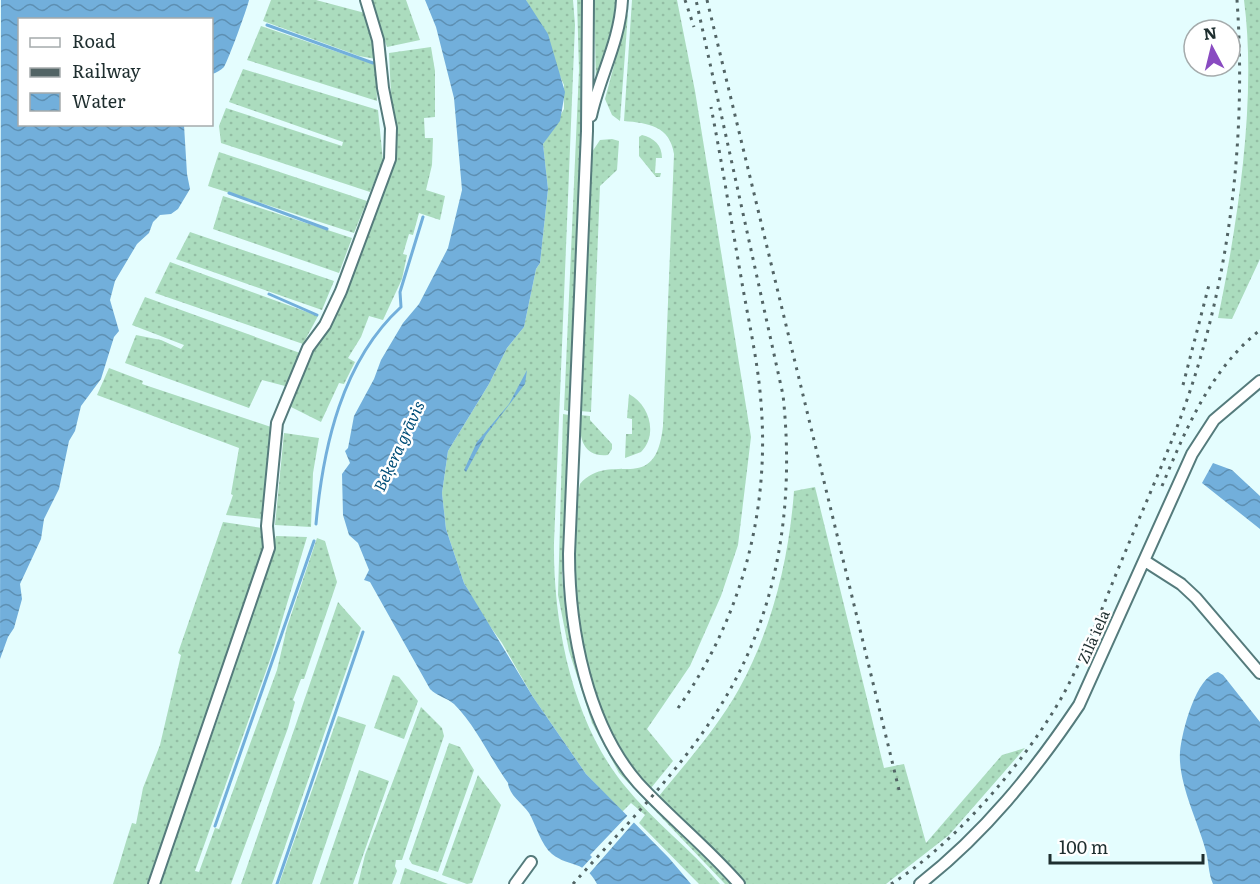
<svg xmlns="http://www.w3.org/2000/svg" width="1260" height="884" font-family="Literata,serif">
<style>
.grass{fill:url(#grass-dots)}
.water{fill:url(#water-waves)}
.pier{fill:#e4fdfe}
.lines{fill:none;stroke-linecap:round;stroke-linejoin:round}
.stream{stroke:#72afdb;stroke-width:3}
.street-casing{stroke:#557b7c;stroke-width:14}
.street{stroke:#fff;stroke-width:10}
.rail{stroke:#526465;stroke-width:3;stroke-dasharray:3 6;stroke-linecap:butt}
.labels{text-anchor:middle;stroke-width:5;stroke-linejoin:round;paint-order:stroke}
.street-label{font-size:15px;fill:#1e2e2f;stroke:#fff}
.water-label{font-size:16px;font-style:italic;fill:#004e78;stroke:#fff}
</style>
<defs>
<pattern id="grass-dots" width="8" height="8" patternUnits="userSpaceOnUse" patternTransform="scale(1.5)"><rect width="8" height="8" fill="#abdcbe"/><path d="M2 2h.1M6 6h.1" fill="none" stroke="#93bda4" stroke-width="1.8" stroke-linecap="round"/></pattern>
<pattern id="water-waves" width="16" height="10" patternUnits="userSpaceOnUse" patternTransform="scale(1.5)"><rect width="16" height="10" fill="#72afdb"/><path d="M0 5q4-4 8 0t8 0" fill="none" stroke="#5d8fb2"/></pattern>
</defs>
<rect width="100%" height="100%" fill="#e4fdfe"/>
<!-- grass -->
<path class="grass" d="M271,0H316L365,13L373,38L376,59L359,56L263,21Z
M370,0H406L420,40L387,47Z
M526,0H573L575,25L554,543C553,623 572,721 624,785C653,821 691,849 720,884H699L639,823L645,815L631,803L622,812L586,774L533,697L502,643L484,618L464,583L446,529L442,493L448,451L489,384L507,348L524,327L536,269L540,263L548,189L543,144L564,109V85Z
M577,0H582L585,36L569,411L564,410L579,70Z
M594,0H617L614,19L596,82Z
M632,0H677L695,91L751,437L738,545L721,596L690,666L647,729L673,761L651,788C589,722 572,622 575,534C576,517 576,500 580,484C612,448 655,499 663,426L674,154C670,126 648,123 624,121Z
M1244,0H1260V259L1232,319L1218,318C1238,222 1257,98 1244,0Z
M628,13L620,121L612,115L605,99Z
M261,26L376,65L377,101L247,60Z
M431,47L435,71V117L424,118L425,138H433L432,165L426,190L445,196L440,220L419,213L413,235L409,234L403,254L407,255L402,279L383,320L369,316L361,337L348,358L355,362L344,384L339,383L321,422L289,406L360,249L394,159L389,53Z
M243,69L378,110L383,161L370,192L221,143L219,126L226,108L342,146L343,142L229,102Z
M642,135C654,138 662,145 662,158H656L655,173H661L660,177H656L639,156V137Z
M612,139L619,141L617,170L600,186L591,412L580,411L592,152L600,140Z
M219,152L367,201L354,233L208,186Z
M223,196L352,238L339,273L213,229Z
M190,232L334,281L322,310L176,259Z
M170,262L318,316L303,344L155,293Z
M145,297L300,353L285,386L262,380L249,408L125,363L136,335L161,340L181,349L184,345L132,325Z
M109,368L143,381L142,384L271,427L262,519L226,515L233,495L231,494L239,448L97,395Z
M629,394C650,405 658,435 641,452L625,458L626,434H632V419L627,418Z
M563,414L569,415L562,575C567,638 584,721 624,773C655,813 696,847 731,884H725L619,773L592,723L569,651L558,595Z
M580,415L590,416V420L612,444V449L608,455C581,458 579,435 580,415Z
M284,433L319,438L313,473L311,527L275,525Z
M815,487L884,768L904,764L926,843L1002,755L1025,748L949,835L886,884H746L659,796C687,762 717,728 739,689C772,629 789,559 794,491Z
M223,522L262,528L265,536L263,550L147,884H113C120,864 125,843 132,823L136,824L143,788L160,745L181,655L178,653Z
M276,536L307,537L271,657L195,871L199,872L215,828L219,829L277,670L287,627L317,538L325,541L337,582L304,679H301L293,700L295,702L288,728L231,884H159L222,707Z
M338,602L361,628L272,884H241Z
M393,675L399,677L418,701L404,739L374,728Z
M421,707L442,728L444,736L402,860H396L395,866L397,871L392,884H358L365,855Z
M338,716L366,725L312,884H279Z
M449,743L460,747L474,770L438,872L412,864L409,859Z
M359,770L389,781L353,884H320Z
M478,775L501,805L472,883L467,884L442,875Z
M405,868L448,884H400Z"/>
<!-- water -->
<path class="water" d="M1,0H249C247,9 228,61 224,67C221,70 216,73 212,74V20H20V124L184,125L187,174L190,189L178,209L171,214L160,215L153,222L149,233L137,244L115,281L110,300L119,331L114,337L101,379L81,406L75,431L69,441L59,489L44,519L41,539L20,584L22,599L14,628L8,637L0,659Z
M425,0H526L548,34L565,92L560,121L543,144L548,189L540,263L536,269L524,327L507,348L489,384L448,451L442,493L446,529L464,583L533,697L586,774L669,858L691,884H597C585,860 570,868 552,854C541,845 536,825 529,813C522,803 509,795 508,783C490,758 476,726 454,704C447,698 437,696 430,689L370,582L364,580L369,570L358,543L349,535L343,515L342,474L350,463L345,451L348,448L354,416L374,379L381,360L403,323L419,304L448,248L462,190L454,98L436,27Z
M527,370L525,384L486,435L466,472L464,470L477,442L509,404Z
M1213,463L1232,470L1260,496V529L1202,483Z
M1218,672L1223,675L1260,722V884H1213C1208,873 1209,860 1205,848C1197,819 1178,783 1180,752C1182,731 1196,676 1218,672Z"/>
<!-- pier -->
<path class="pier" d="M629,814L636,820L588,875L581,869L592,857L590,855Z"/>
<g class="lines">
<!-- stream -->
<path class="stream" d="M267,25L373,63
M229,193L327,229
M269,294L317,315
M316,524C323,447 342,361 401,307L400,292L423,217
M215,826L314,541
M277,884L363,632"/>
<!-- street casing -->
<g class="street-casing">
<path id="street" d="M588,0L587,131L569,554C569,629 587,725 638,783C670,818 708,848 739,884
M591,116C599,78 620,41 622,0
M1145,561L1181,584L1196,598L1260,673
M154,884L269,548L267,526L277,423L308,348L325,325L341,291L390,159L391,128L383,88L378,40L366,0
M515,884L531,862
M920,884C984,834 1034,772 1079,705L1192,454L1214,420L1260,381"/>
</g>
<!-- street -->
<use href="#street" class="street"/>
<!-- rail -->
<path class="rail" d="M685,0L694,27
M707,0L900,794
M1183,385L1210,281
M1162,486C1186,429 1210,370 1260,330
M678,708C741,619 770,512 761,403C758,361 748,319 741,277C731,220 722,163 711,107
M573,884C622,829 676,775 716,713C778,617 795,507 783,395L696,0
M891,884C955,844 1026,761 1063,695C1087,651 1104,602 1124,555C1147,499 1173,443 1192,385C1232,262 1246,129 1237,0"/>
</g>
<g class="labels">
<!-- street labels -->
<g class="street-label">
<text transform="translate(1094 637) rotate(-66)" y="5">Zilā iela</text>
</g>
<!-- water labels -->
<g class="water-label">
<text transform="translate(399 446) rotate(-65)" y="6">Beķera grāvis</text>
</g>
</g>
<!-- legend -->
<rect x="18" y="18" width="195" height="108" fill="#ffffff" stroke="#a5abac" stroke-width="1.5"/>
<rect x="30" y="38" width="30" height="9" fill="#ffffff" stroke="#a5abac" stroke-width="1.5"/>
<text x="72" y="48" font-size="18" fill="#1e2e2f">Road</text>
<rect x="30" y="68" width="30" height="9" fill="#526465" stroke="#a5abac" stroke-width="1.5"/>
<text x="72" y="78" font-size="18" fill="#1e2e2f">Railway</text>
<rect x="30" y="93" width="30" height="18" fill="url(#water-waves)" stroke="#a5abac" stroke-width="1.5"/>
<text x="72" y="108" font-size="18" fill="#1e2e2f">Water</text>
<!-- north arrow -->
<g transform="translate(1212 48) rotate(353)"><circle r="28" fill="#ffffff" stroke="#a5abac" stroke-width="1.5"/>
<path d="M0-4.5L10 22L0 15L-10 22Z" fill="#894bc1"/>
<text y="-9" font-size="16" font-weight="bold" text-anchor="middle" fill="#1e2e2f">N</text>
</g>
<!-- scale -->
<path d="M1050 854v9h153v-9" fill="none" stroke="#1e2e2f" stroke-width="3"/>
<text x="1059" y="854" font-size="18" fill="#1e2e2f" stroke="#ffffff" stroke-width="4.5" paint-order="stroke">100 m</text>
</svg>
